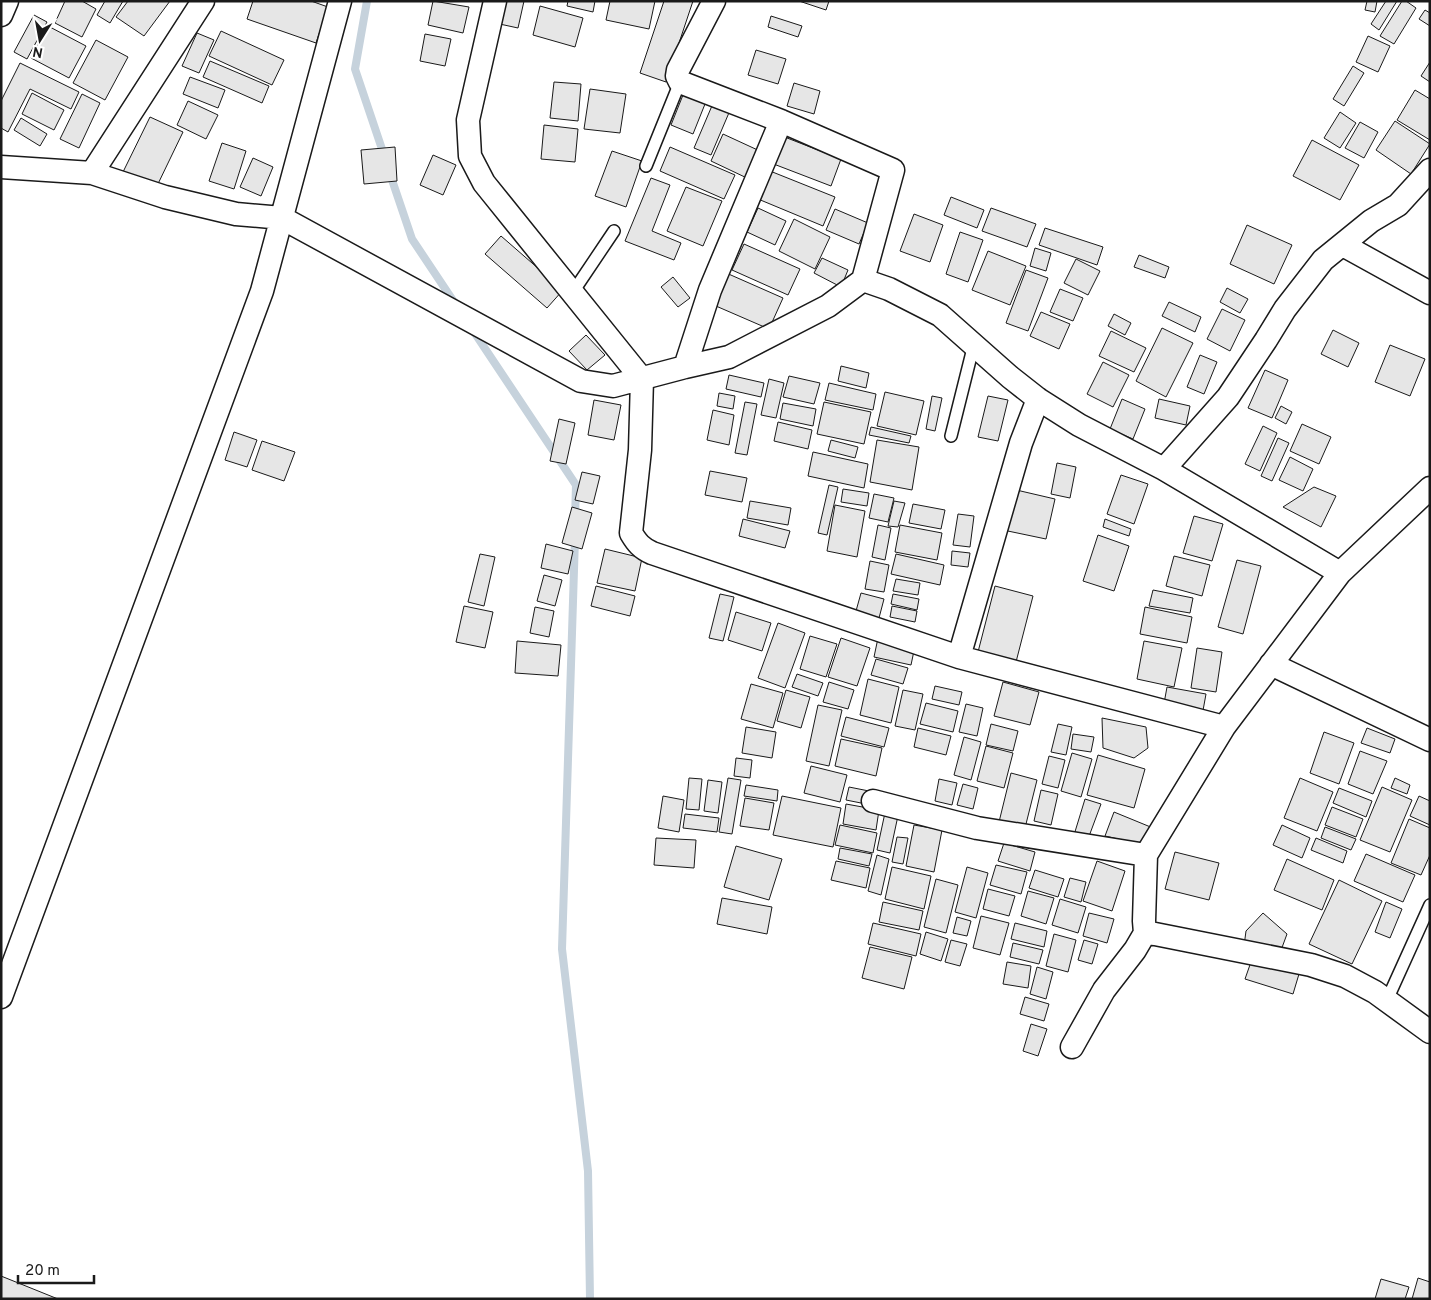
<svg xmlns="http://www.w3.org/2000/svg" width="1431" height="1300" font-family="Overpass,sans-serif">
<style>
.lines{fill:none;stroke-linecap:round;stroke-linejoin:round}
.stream{stroke:#c6d2dc;stroke-width:8}
.building{fill:#e6e6e6;stroke:#1a1a1a}
.lane-casing{stroke:#1a1a1a;stroke-width:14}
.street-casing{stroke:#1a1a1a;stroke-width:25}
.lane{stroke:#fff;stroke-width:11}
.street{stroke:#fff;stroke-width:22}
</style>
<rect width="100%" height="100%" fill="#fff"/>
<g class="lines">
<!-- stream -->
<path class="stream" d="M367,1L355,69L385,158
M390,174L412,239L456,305
M472,329L576,485L575,519
M575,538L562,949L588,1171L590,1299"/>
</g>
<!-- building -->
<path class="building" d="M65,1H82L96,9L82,37L55,23Z
M105,1H123L110,23L97,15Z
M128,1H170L144,36L116,17Z
M253,1H311L328,7L316,43L247,19Z
M433,1L469,7L463,33L428,25Z
M500,1H524L518,28L495,23Z
M568,1H595L593,12L567,6Z
M610,1H655L649,29L606,20Z
M664,1H693L666,82L640,73Z
M799,1H829L826,10Z
M1367,1H1377L1375,12L1365,10Z
M1386,1H1397L1379,30L1371,24Z
M1402,1H1406L1416,8L1394,44L1380,36Z
M540,6L583,18L575,47L533,35Z
M1425,10L1430,13V26L1419,19Z
M34,15L47,22L27,59L14,52Z
M771,16L802,26L798,37L768,27Z
M48,26L86,46L69,78L31,58Z
M221,31L284,60L272,85L209,56Z
M197,33L214,40L199,73L182,66Z
M425,34L451,39L445,66L420,61Z
M1368,36L1390,46L1378,72L1356,62Z
M96,40L128,57L105,100L73,83Z
M756,50L786,59L778,84L748,75Z
M210,61L269,86L262,103L203,77Z
M1430,62V82L1421,76Z
M20,63L79,92L71,109L30,89L8,132L1,128V101Z
M1353,66L1364,73L1344,106L1333,99Z
M190,77L225,90L218,108L183,94Z
M554,82L581,84L578,121L550,118Z
M794,83L820,91L814,114L787,106Z
M590,89L626,94L620,133L584,129Z
M1415,90L1430,99V140L1397,120Z
M32,93L64,110L54,130L22,114Z
M82,94L100,103L79,148L60,139Z
M683,95L705,104L693,134L671,125Z
M188,101L218,115L206,139L177,125Z
M714,101L731,108L711,155L694,148Z
M1340,112L1356,123L1340,148L1324,138Z
M150,117L183,132L156,188L123,172Z
M21,118L47,134L40,146L14,130Z
M1395,121L1430,144L1411,174L1376,150Z
M1360,122L1378,132L1364,158L1345,148Z
M544,125L578,129L575,162L541,159Z
M723,134L762,152L749,179L711,161Z
M782,136L841,159L831,186L771,163Z
M1312,140L1359,165L1340,200L1293,176Z
M222,143L246,151L234,189L209,181Z
M395,147L397,181L364,184L361,150Z
M670,147L735,175L724,199L660,171Z
M612,151L642,161L626,207L595,196Z
M433,155L456,165L443,195L420,185Z
M253,158L273,167L261,196L240,187Z
M770,171L835,197L823,226L758,199Z
M651,178L670,185L652,231L681,243L674,260L625,241Z
M686,187L722,201L703,246L667,231Z
M951,197L984,210L977,228L944,215Z
M758,208L786,221L775,245L747,232Z
M991,208L1036,224L1027,247L982,231Z
M835,209L868,223L859,244L826,230Z
M914,214L943,225L930,262L900,251Z
M794,219L830,237L815,269L779,251Z
M1247,225L1292,245L1274,284L1230,264Z
M1045,228L1103,247L1097,265L1039,245Z
M960,232L983,240L968,282L946,274Z
M501,236L563,290L547,308L485,254Z
M744,244L800,269L788,295L732,270Z
M1035,248L1051,253L1046,271L1030,266Z
M988,251L1026,266L1010,305L972,290Z
M1139,255L1169,267L1165,278L1134,267Z
M822,258L848,270L841,287L814,273Z
M1076,259L1100,271L1088,295L1064,283Z
M1026,270L1048,278L1028,331L1006,323Z
M724,272L783,298L769,329L709,303Z
M673,277L690,298L678,307L661,287Z
M1227,288L1248,299L1240,313L1220,302Z
M1060,289L1083,298L1073,321L1050,312Z
M1169,302L1201,317L1195,332L1162,316Z
M1222,309L1245,320L1230,351L1207,339Z
M1041,312L1070,324L1059,349L1030,336Z
M1114,314L1131,323L1125,335L1108,326Z
M1162,328L1193,343L1166,397L1136,381Z
M1333,330L1359,343L1348,367L1321,354Z
M1111,331L1146,348L1134,372L1099,356Z
M586,335L605,355L587,370L569,351Z
M1390,345L1425,359L1410,396L1375,382Z
M1200,355L1217,362L1204,394L1187,387Z
M1103,362L1129,375L1113,407L1087,394Z
M841,366L869,373L866,388L838,381Z
M1265,370L1288,380L1272,418L1248,408Z
M729,375L764,383L761,397L726,389Z
M789,376L820,383L814,404L783,397Z
M769,379L784,383L776,418L761,415Z
M829,383L876,394L873,410L825,400Z
M885,392L924,401L916,435L877,426Z
M719,393L735,396L733,409L717,406Z
M932,396L942,398L935,431L926,429Z
M988,396L1008,400L998,441L978,437Z
M1122,399L1145,409L1133,439L1110,429Z
M1159,399L1190,406L1186,425L1155,418Z
M594,400L621,405L614,440L588,435Z
M745,402L757,404L747,455L735,453Z
M824,402L871,412L864,444L817,434Z
M783,403L816,409L813,426L780,419Z
M1281,406L1292,412L1286,424L1275,418Z
M713,410L734,415L729,445L707,440Z
M559,419L575,423L566,464L550,461Z
M778,422L812,430L808,449L774,441Z
M1302,424L1331,437L1319,464L1290,451Z
M1263,426L1277,433L1260,471L1245,464Z
M871,427L911,436L909,443L869,435Z
M234,432L257,440L247,467L225,460Z
M1278,438L1289,443L1272,481L1261,476Z
M831,440L858,447L855,458L828,451Z
M877,440L919,447L912,490L870,482Z
M262,441L295,452L284,481L252,470Z
M813,452L868,464L864,488L808,476Z
M1290,457L1313,469L1303,491L1279,480Z
M1057,463L1076,467L1070,498L1051,494Z
M710,471L747,478L742,502L705,495Z
M582,472L600,476L593,504L575,500Z
M1121,475L1148,484L1134,524L1107,514Z
M829,485L838,487L827,535L818,533Z
M1314,487L1336,496L1321,527L1283,507Z
M843,489L869,493L867,506L841,502Z
M1012,489L1055,499L1046,539L1003,530Z
M874,494L894,498L888,522L869,518Z
M750,501L791,508L788,525L747,518Z
M894,501L905,503L898,527L888,526Z
M913,504L945,510L941,529L909,523Z
M835,505L865,511L857,557L827,551Z
M572,507L592,513L582,549L562,543Z
M958,514L974,516L970,547L953,545Z
M1194,516L1223,524L1212,561L1183,553Z
M743,519L790,531L785,548L739,536Z
M1105,519L1131,529L1129,536L1103,527Z
M878,525L891,528L885,560L872,557Z
M900,525L942,533L937,560L895,552Z
M1098,535L1129,546L1114,591L1083,581Z
M546,544L573,551L568,574L541,568Z
M605,549L642,558L635,591L597,583Z
M952,551L970,553L968,567L951,565Z
M480,554L495,557L484,606L468,602Z
M896,554L944,565L940,585L891,574Z
M1174,556L1210,565L1202,596L1166,586Z
M1237,560L1261,566L1243,634L1218,627Z
M870,561L889,565L884,592L865,589Z
M544,575L562,580L555,606L537,601Z
M896,579L920,583L918,595L893,591Z
M596,586L635,596L630,616L591,606Z
M995,586L1033,596L1016,662L978,652Z
M1153,590L1193,598L1190,613L1149,606Z
M861,593L884,599L879,618L856,611Z
M720,594L734,597L723,641L709,638Z
M893,594L919,599L917,610L891,604Z
M464,606L493,612L485,648L456,642Z
M892,606L917,611L915,622L890,617Z
M535,607L554,611L549,637L530,633Z
M1145,607L1192,617L1187,643L1140,634Z
M736,612L771,623L762,651L728,640Z
M778,623L805,633L785,688L758,678Z
M810,636L837,644L826,677L800,669Z
M841,638L870,648L857,686L828,677Z
M878,638L915,646L911,665L874,657Z
M517,641L561,645L558,676L515,673Z
M1144,641L1182,648L1174,687L1137,679Z
M1197,648L1222,652L1216,692L1191,688Z
M876,659L908,668L903,684L871,675Z
M797,674L823,683L818,696L792,687Z
M868,679L899,687L891,723L860,715Z
M829,682L854,690L848,709L823,702Z
M1003,682L1039,692L1030,725L994,716Z
M751,684L783,693L773,728L741,719Z
M935,686L962,692L959,705L932,699Z
M1167,687L1206,694L1202,716L1163,709Z
M786,690L810,697L801,728L777,721Z
M903,690L923,694L915,730L895,726Z
M926,703L958,711L953,732L920,724Z
M966,704L983,708L977,736L959,732Z
M818,705L842,710L829,766L806,761Z
M846,717L889,728L884,747L841,736Z
M1102,718L1146,727L1148,748L1134,758L1103,748Z
M991,724L1018,731L1013,751L986,745Z
M1058,724L1072,727L1066,755L1051,752Z
M746,727L776,732L772,758L742,753Z
M918,728L951,736L946,755L914,747Z
M1367,728L1395,739L1390,753L1361,743Z
M1324,732L1354,743L1339,784L1310,773Z
M1073,734L1094,737L1091,752L1071,749Z
M964,737L981,742L971,780L954,775Z
M841,739L882,748L876,776L835,766Z
M986,746L1013,753L1004,788L977,781Z
M1360,751L1387,761L1373,794L1348,784Z
M1072,753L1092,759L1081,797L1061,791Z
M1098,755L1145,769L1134,808L1087,795Z
M1049,756L1065,760L1058,788L1042,784Z
M736,758L752,760L750,778L734,776Z
M811,766L847,775L840,802L804,793Z
M1011,773L1037,780L1025,828L999,822Z
M689,778L702,779L699,810L686,809Z
M728,778L741,780L732,834L719,832Z
M1300,778L1333,792L1317,831L1284,818Z
M1395,778L1410,785L1407,794L1391,788Z
M939,779L957,783L952,805L935,801Z
M708,780L722,782L718,813L704,811Z
M963,784L978,788L973,809L957,805Z
M746,785L778,790L777,801L744,796Z
M849,787L869,791L866,804L846,800Z
M1382,787L1412,800L1390,852L1360,840Z
M1339,788L1372,801L1366,817L1333,803Z
M1041,790L1058,794L1051,825L1034,821Z
M663,796L684,800L679,832L658,828Z
M782,796L841,808L833,847L773,835Z
M1419,796L1430,801V825L1410,816Z
M745,798L774,803L769,830L740,826Z
M1085,799L1101,804L1088,839L1074,835Z
M846,804L879,810L876,830L843,824Z
M1332,807L1363,819L1356,837L1325,825Z
M886,808L899,811L890,853L877,850Z
M1114,812L1153,828L1144,845L1105,836Z
M685,814L719,818L717,832L683,828Z
M1409,819L1430,828V855L1421,875L1391,863Z
M840,825L877,833L873,853L835,845Z
M914,825L942,830L934,872L906,866Z
M1282,825L1310,838L1302,858L1273,845Z
M1325,827L1356,839L1351,850L1321,838Z
M897,837L908,838L903,864L892,862Z
M656,838L696,840L694,868L654,865Z
M1316,838L1347,851L1343,863L1311,850Z
M1004,843L1035,852L1030,871L998,861Z
M736,846L782,859L769,900L724,887Z
M840,848L872,854L869,866L838,859Z
M1175,852L1219,863L1209,900L1165,889Z
M1366,854L1415,875L1403,902L1354,881Z
M877,855L889,859L881,895L868,891Z
M1287,859L1334,880L1322,910L1274,890Z
M836,861L870,868L866,888L831,880Z
M1097,861L1125,871L1112,911L1083,901Z
M996,865L1027,872L1021,894L990,885Z
M892,867L931,876L924,909L885,899Z
M967,867L988,873L976,918L955,912Z
M1035,870L1064,879L1058,897L1029,888Z
M1070,878L1086,882L1081,902L1064,897Z
M936,879L958,885L946,933L924,927Z
M1339,880L1382,901L1352,964L1309,944Z
M988,889L1015,896L1009,916L983,909Z
M1028,891L1054,898L1046,924L1021,916Z
M722,898L772,907L767,934L717,924Z
M1060,899L1086,907L1078,933L1052,925Z
M883,902L923,911L919,930L879,922Z
M1386,902L1402,909L1390,938L1375,932Z
M1089,913L1114,919L1107,943L1083,936Z
M1263,913L1287,934L1280,953L1244,946L1246,931Z
M981,916L1009,923L1000,955L973,948Z
M957,917L971,921L967,936L953,933Z
M873,923L921,934L916,956L868,944Z
M1015,923L1047,931L1044,947L1011,939Z
M926,932L948,939L941,961L920,954Z
M1054,934L1076,940L1068,972L1046,966Z
M951,940L967,944L960,966L945,962Z
M1084,940L1098,944L1092,964L1078,960Z
M1013,943L1043,950L1039,964L1010,957Z
M870,947L912,957L904,989L862,978Z
M1252,959L1299,974L1293,994L1245,979Z
M1007,962L1031,966L1028,988L1003,984Z
M1037,967L1053,972L1046,999L1030,994Z
M1025,997L1049,1004L1044,1021L1020,1014Z
M1031,1024L1047,1029L1038,1056L1023,1051Z
M1,1276L58,1299H1Z
M1418,1278L1430,1282V1299H1412Z
M1381,1279L1409,1287L1405,1299H1375Z"/>
<g class="lines">
<!-- lane casing -->
<g class="lane-casing">
<path id="lane" d="M646,166L680,82
M573,292L614,231
M951,436L974,344
M1387,1000L1430,905"/>
</g>
<!-- street casing -->
<g class="street-casing">
<path id="street" d="M495,1L468,120L470,156L484,183L642,379L640,450L631,533C637,543 641,548 652,553L959,657L1224,727
M1,15L7,1
M1,167L92,173L165,197L236,214L282,218L581,381L613,386L685,367L729,357L828,306L863,280L893,170L781,121L680,82L677,76L678,70L714,1
M92,173L203,1
M1343,245L1430,293
M863,280L889,289L940,315L1010,377L1038,399L1079,425L1164,469L1340,573
M685,367L710,290L781,121
M1164,469L1228,397L1266,340L1285,309L1323,260L1371,221L1398,205L1430,170
M1430,488L1340,573L1224,727L1146,855L1144,921L1145,933L1155,934L1311,965L1345,976L1375,992L1430,1032
M959,657L1021,443L1038,399
M1271,664L1430,740
M873,801L977,828L1146,855
M1,997L262,291L340,1
M1072,1047L1104,990L1135,950L1145,933"/>
</g>
<!-- lane -->
<use href="#lane" class="lane"/>
<!-- street -->
<use href="#street" class="street"/>
</g>
<!-- border -->
<rect width="1431" height="1300" fill="none" stroke="#1a1a1a" stroke-width="5"/>
<!-- north arrow -->
<g transform="translate(40 40) rotate(191)" stroke="#ffffff" stroke-width="4" paint-order="stroke">
<path d="M0-4L9 19L0 12L-9 19Z" fill="#1a1a1a"/>
<text y="-8" font-size="14" font-weight="bold" text-anchor="middle" fill="#1a1a1a">N</text>
</g>
<!-- scale -->
<path d="M18 1275v8h76v-8" fill="none" stroke="#1a1a1a" stroke-width="2.5"/>
<text x="25" y="1275" font-size="15" fill="#1a1a1a" stroke="#ffffff" stroke-width="4" paint-order="stroke">20 m</text>
</svg>
